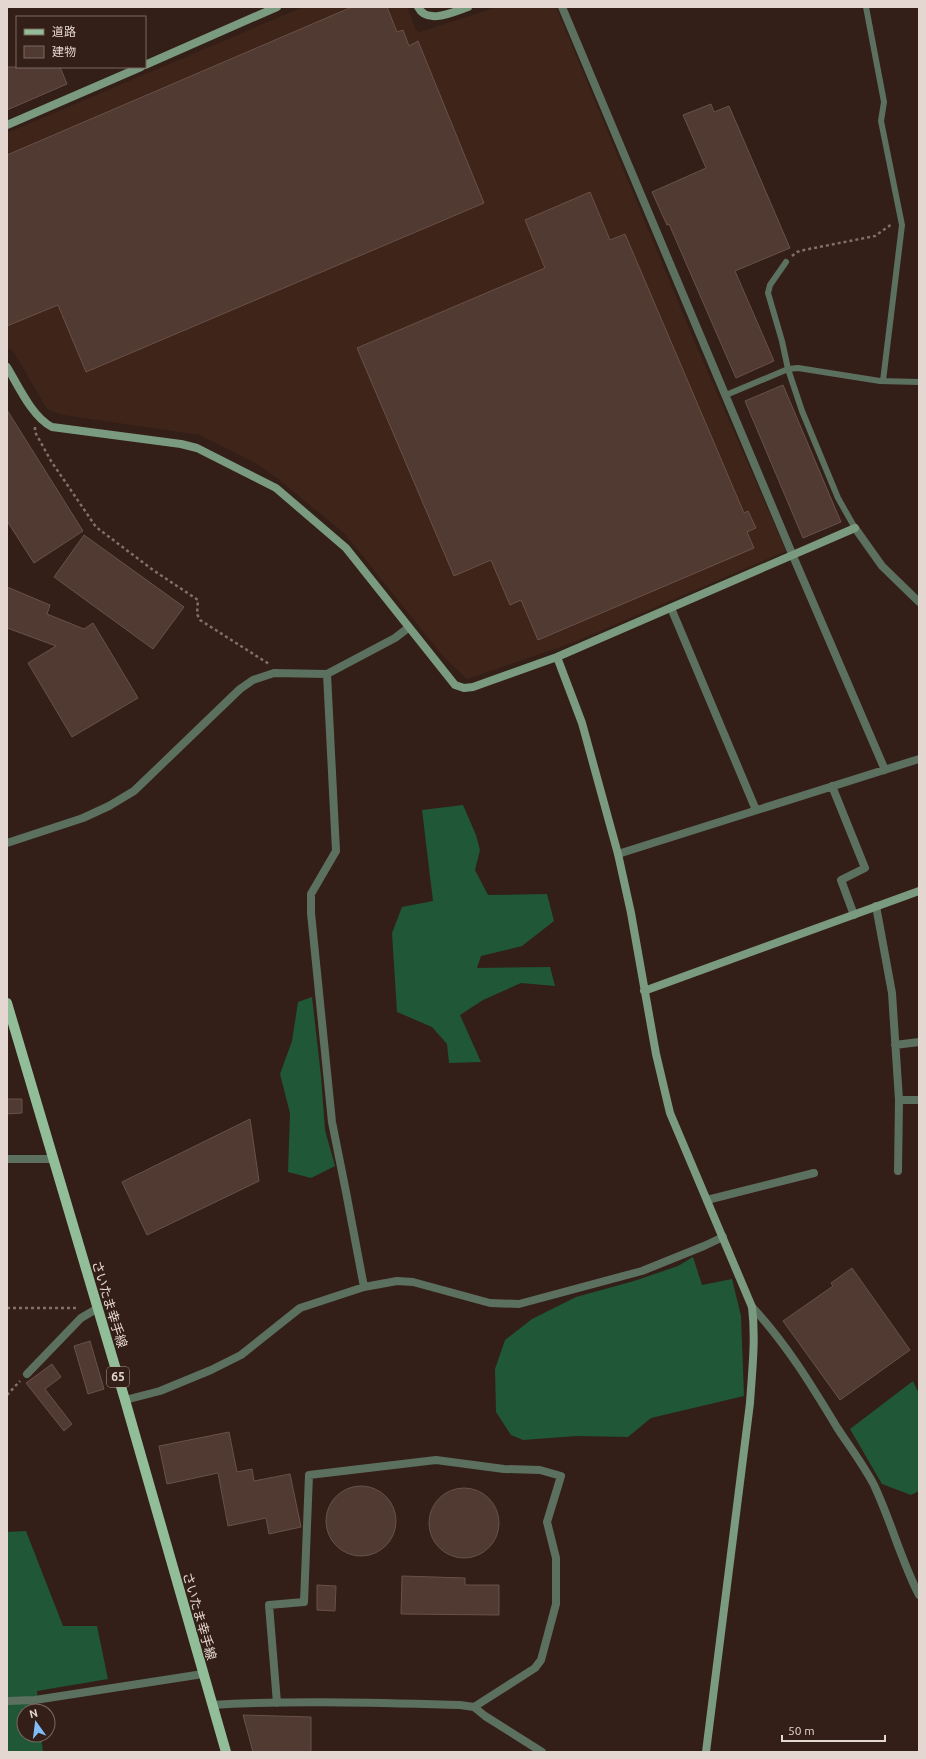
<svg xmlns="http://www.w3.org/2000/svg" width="926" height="1759" font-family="Ubuntu,'Noto Sans JP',sans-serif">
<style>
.built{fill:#3f2419}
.forest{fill:#1f5737}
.building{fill:#513a32;stroke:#695148}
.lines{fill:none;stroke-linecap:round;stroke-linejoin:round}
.path{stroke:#816f68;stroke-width:2.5;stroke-dasharray:3 3;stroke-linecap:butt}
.lane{stroke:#5c705f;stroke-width:6}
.street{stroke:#5c705f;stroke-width:8}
.secondary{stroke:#7a9b80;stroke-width:8}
.primary{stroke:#92bd99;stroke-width:10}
.labels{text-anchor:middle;stroke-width:3;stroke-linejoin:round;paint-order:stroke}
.shield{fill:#331f17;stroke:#af9f98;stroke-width:1}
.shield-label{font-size:12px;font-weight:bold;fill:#e4d6d0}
.street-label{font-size:13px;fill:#e4d6d0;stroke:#331f17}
</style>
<rect width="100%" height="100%" fill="#331f17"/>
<!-- built -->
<path class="built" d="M303,7H407L416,30L420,32L497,7H556L693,338L786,551L572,643L467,679L443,656L345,534L277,478L255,463L200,435L63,415L47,409L13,351L7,348V133Z"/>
<!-- forest -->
<path class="forest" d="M463,805L476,835L480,850L475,870L488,895L547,894L554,921L522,946L481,956L477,968L550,967L555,986L521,983L483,1000L460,1015L481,1062L449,1063L447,1044L432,1027L397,1012L392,933L402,907L433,901L422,810Z
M312,997L321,1076L325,1130L335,1166L311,1178L288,1172L290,1113L280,1074L292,1041L298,1002Z
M693,1257L702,1285L732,1279L741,1316L744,1396L651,1418L628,1437L577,1436L523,1440L511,1435L496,1412L495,1369L505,1340L532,1319L576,1297L634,1281L678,1266Z
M913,1381L919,1394V1491L911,1495L882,1484L850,1429Z
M26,1531L63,1626H97L108,1679L37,1691L39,1711H24V1735H41L43,1752H7V1532Z"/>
<!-- building -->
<path class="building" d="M352,7H387L397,32L403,30L409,46L418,41L484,203L86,372L58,305L7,326V155Z
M7,67H60L67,84L7,110Z
M711,104L714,112L729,106L790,248L735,271L774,361L736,378L669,224L667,225L652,192L706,168L683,115Z
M590,192L610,240L625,234L744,513L748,511L756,528L747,532L754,548L538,640L521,600L510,605L491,560L454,576L357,348L545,268L525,220Z
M783,385L841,522L803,538L745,401Z
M7,410L83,531L34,563L7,521Z
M84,535L184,607L153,649L54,577Z
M7,587L50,605L47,614L84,629L93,623L138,698L72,737L28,663L56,646L7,628Z
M7,1099H22V1113L7,1114Z
M250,1119L259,1181L147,1235L122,1182Z
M852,1268L910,1350L840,1400L783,1321L833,1286L831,1283Z
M90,1341L104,1389L88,1394L74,1346Z
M52,1364L61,1377L45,1389L72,1424L64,1431L26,1383Z
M229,1432L237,1472L252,1469L254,1481L290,1474L301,1527L269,1534L266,1518L228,1526L218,1473L167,1484L159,1446Z
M326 1521a35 35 0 1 1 70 0a35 35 0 1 1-70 0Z
M429 1523a35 35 0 1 1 70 0a35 35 0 1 1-70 0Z
M402,1576L465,1578V1585H499V1615L401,1614Z
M317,1585L336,1586L335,1611L317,1610Z
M243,1715L311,1717V1752H253Z"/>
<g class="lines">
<!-- path -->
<path class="path" d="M792,256L797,252L804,250L875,236L892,224
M35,427V432L51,461L96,527L153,570L198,600L197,614L200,620L269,664
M7,1308H77
M7,1395L20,1381"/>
<!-- lane -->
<path class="lane" d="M866,7L884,102L881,121L902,225L883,381
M786,262L770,285L768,293L782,341L788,369L802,411L838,498L855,528
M726,395L788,369L798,368L880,381L919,382"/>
<!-- street -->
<path class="street" d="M562,7L793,556L885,770
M855,528L882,566L919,602
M671,608L756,810
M327,674L336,851L311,894V913L332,1122L346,1192L364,1287
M832,786L865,868L841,880L854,915
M7,843L83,818L109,806L134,791L240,689L253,680L274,673L327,674L395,638L408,628
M618,854L919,759
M876,906L892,993L899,1100L898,1171
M895,1045L919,1042
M899,1100H919
M7,1159H53
M707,1200L814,1173
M752,1307C786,1343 812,1386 838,1429C850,1447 864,1466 874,1485C891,1521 901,1560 919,1595
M27,1374L81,1318L98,1308
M125,1400L160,1391L211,1370L241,1355L300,1308L364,1287L397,1281L413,1282L490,1303L519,1304L642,1271L704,1246L723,1237
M7,1701L35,1700L203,1674
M277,1703L269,1605L304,1602L309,1475L436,1460L504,1469L540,1470L561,1476L547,1522L556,1558V1604L541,1660L535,1668L474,1707
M212,1705C295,1700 378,1703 460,1705L474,1707L485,1716L542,1752"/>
<!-- secondary -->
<path class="secondary" d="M418,7C427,25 453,12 468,7
M145,65L277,7
M7,125L141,67
M7,367C18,385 32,417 52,427L181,444L197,448L276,488L346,548L455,685L464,688L473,687L557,657L855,528
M557,657L582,723L618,854L631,913L656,1054L670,1113L752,1307C756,1339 752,1371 750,1403L706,1752
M644,991L919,891"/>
<!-- primary -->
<path class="primary" d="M7,1003L125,1400L226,1752"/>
</g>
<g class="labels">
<!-- shield labels -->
<rect class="shield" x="107" y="1367" width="22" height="20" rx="3"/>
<g class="shield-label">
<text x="118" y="1381">65</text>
</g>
<!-- street labels -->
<g class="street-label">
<text transform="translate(110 1304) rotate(73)" y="5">さいたま幸手線</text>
<text transform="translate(200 1616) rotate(74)" y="5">さいたま幸手線</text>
</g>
</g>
<!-- border -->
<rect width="926" height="1759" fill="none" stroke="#e4d6d0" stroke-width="16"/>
<!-- legend -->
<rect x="16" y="16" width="130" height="52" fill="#331f17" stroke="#7a6861"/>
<rect x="24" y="29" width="20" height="6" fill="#92bd99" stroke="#7a6861"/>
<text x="52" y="36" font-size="12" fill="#e4d6d0">道路</text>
<rect x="24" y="46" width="20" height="12" fill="#513a32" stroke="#7a6861"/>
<text x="52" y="56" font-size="12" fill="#e4d6d0">建物</text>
<!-- north arrow -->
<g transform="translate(36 1723) rotate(346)"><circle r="19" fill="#331f17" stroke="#7a6861"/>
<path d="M0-3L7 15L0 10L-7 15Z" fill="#80bdfa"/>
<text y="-6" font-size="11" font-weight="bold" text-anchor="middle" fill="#e4d6d0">N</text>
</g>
<!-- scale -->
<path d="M782 1735v6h103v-6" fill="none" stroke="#e4d6d0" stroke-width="2"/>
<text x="788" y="1735" font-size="12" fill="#e4d6d0" stroke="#331f17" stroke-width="3" paint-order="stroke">50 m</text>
</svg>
